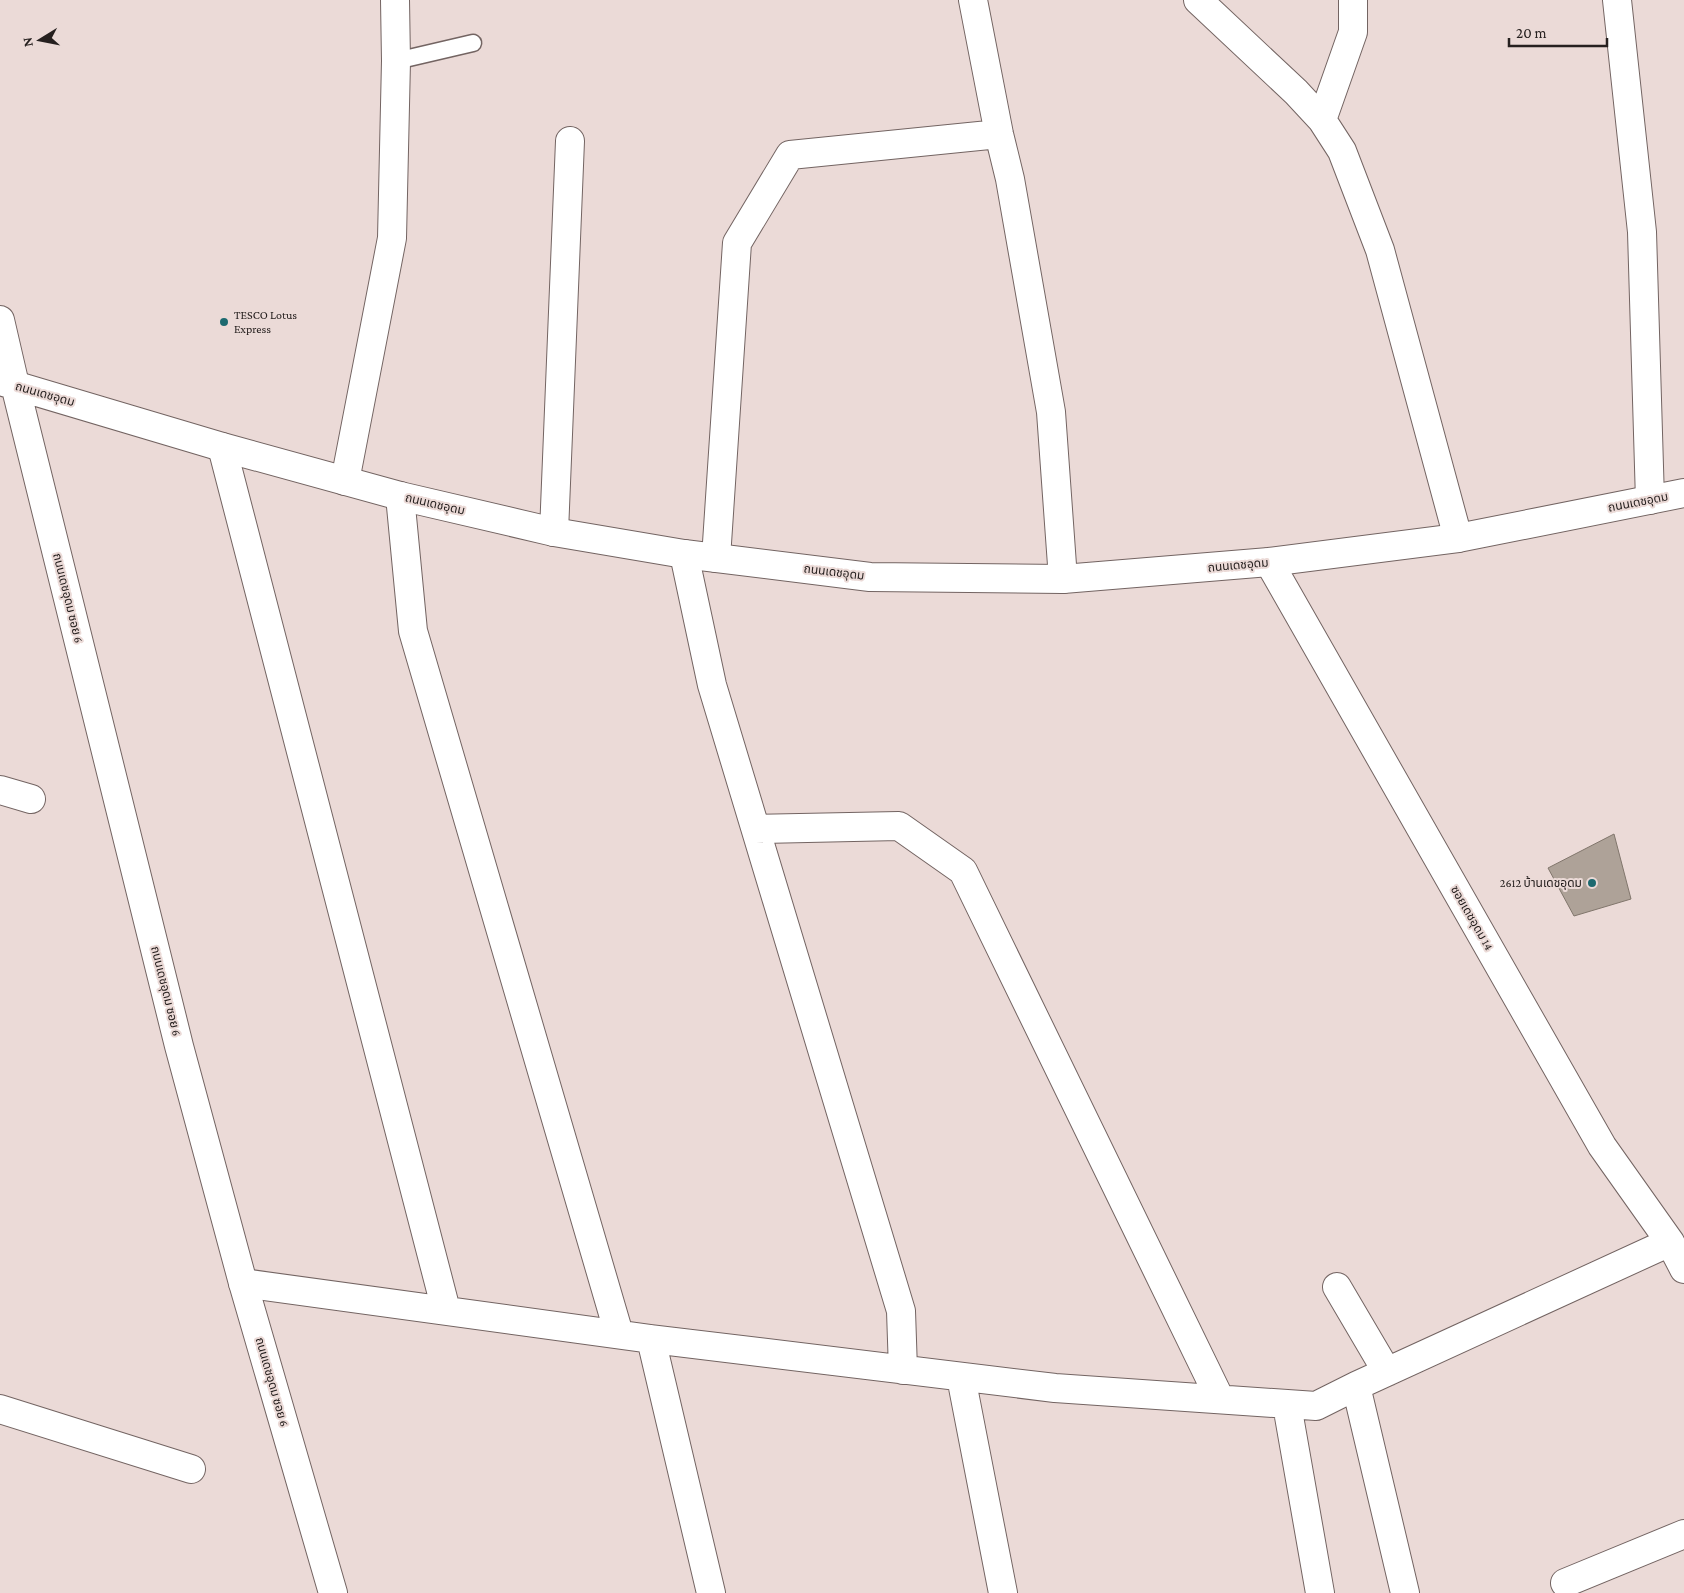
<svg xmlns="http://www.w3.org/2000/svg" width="1684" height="1593" font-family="'Crimson Pro','Noto Sans Thai',serif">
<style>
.building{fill:#aea298;stroke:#81766c}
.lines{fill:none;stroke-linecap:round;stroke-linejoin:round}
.lane-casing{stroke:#736462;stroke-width:19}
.street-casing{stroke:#736462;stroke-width:30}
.secondary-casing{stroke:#736462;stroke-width:30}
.lane{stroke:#fff;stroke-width:16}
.street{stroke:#fff;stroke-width:28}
.secondary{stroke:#fff;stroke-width:28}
.poi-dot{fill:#1d696f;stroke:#ebdad7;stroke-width:2}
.labels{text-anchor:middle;stroke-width:4;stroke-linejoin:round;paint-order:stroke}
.poi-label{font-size:12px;fill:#26201f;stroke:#ebdad7;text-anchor:start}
.street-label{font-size:12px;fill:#26201f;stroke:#ebdad7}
</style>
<rect width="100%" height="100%" fill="#ebdad7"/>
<!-- building -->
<path class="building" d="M1614,834L1631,899L1574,916L1548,868Z"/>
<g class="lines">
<!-- lane casing -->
<g class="lane-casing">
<path id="lane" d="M396,61L473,43"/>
</g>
<!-- street casing -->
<g class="street-casing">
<path id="street" d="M973,0L999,134L1010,179L1051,412L1063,579
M1198,0L1296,92L1322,120L1342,151L1380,250L1458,538
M1617,0L1642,232L1650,500
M1322,120L1353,32V0
M0,320L15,385
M222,447L446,1310
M345,481L392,238L396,61L395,0
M400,496L413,631L619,1334
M554,532L570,141
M684,554L712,685L901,1311L903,1370
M716,558L737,243L790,155L999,134
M1269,562L1602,1146L1670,1242L1684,1269
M0,790L31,799
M756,829L899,826L963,871L1220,1399
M243,1283L651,1339L1055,1388L1316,1406L1356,1386L1670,1242
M1337,1287L1387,1372
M651,1339L711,1593
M961,1377L1003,1593
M1356,1386L1405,1593
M1287,1405L1320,1593
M0,1409L191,1469
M1565,1583L1684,1534"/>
</g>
<!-- secondary casing -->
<g class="secondary-casing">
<path id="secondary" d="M0,381L222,447L400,496L554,532L684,554L870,577L1063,579L1269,562L1458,538L1684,493
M15,385L179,1046L243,1283L333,1593"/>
</g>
<!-- lane -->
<use href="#lane" class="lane"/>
<!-- street -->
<use href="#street" class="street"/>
<!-- secondary -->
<use href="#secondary" class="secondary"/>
</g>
<!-- markers -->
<g class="poi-dot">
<circle cx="224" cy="322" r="5"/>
<circle cx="1592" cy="883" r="5"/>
</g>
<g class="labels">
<!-- poi labels -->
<g class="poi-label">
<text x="234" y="319">TESCO Lotus<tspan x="234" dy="14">Express</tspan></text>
<text x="1582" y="887" text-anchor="end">2612 บ้านเดชอุดม</text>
</g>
<!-- street labels -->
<g class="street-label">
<text transform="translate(45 394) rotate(16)" y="4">ถนนเดชอุดม</text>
<text transform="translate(1638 502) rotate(-11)" y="4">ถนนเดชอุดม</text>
<text transform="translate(435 504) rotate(13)" y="4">ถนนเดชอุดม</text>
<text transform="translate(1238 565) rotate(-5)" y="4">ถนนเดชอุดม</text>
<text transform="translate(834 572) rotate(7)" y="4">ถนนเดชอุดม</text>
<text transform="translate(68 598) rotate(76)" y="4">ถนนเดชอุดม ซอย 6</text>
<text transform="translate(1472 918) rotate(60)" y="4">ซอยเดชอุดม 14</text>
<text transform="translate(166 991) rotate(76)" y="4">ถนนเดชอุดม ซอย 6</text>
<text transform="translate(272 1382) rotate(74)" y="4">ถนนเดชอุดม ซอย 6</text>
</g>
</g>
<!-- north arrow -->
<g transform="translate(40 40) rotate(260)" stroke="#ebdad7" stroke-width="4" paint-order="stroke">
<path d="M0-4L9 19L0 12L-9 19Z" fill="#26201f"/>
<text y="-8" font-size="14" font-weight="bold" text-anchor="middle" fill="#26201f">N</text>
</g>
<!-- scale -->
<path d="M1509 38v8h98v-8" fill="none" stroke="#26201f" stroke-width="2.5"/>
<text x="1516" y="38" font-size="15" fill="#26201f" stroke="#ebdad7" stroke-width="4" paint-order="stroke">20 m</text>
</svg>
